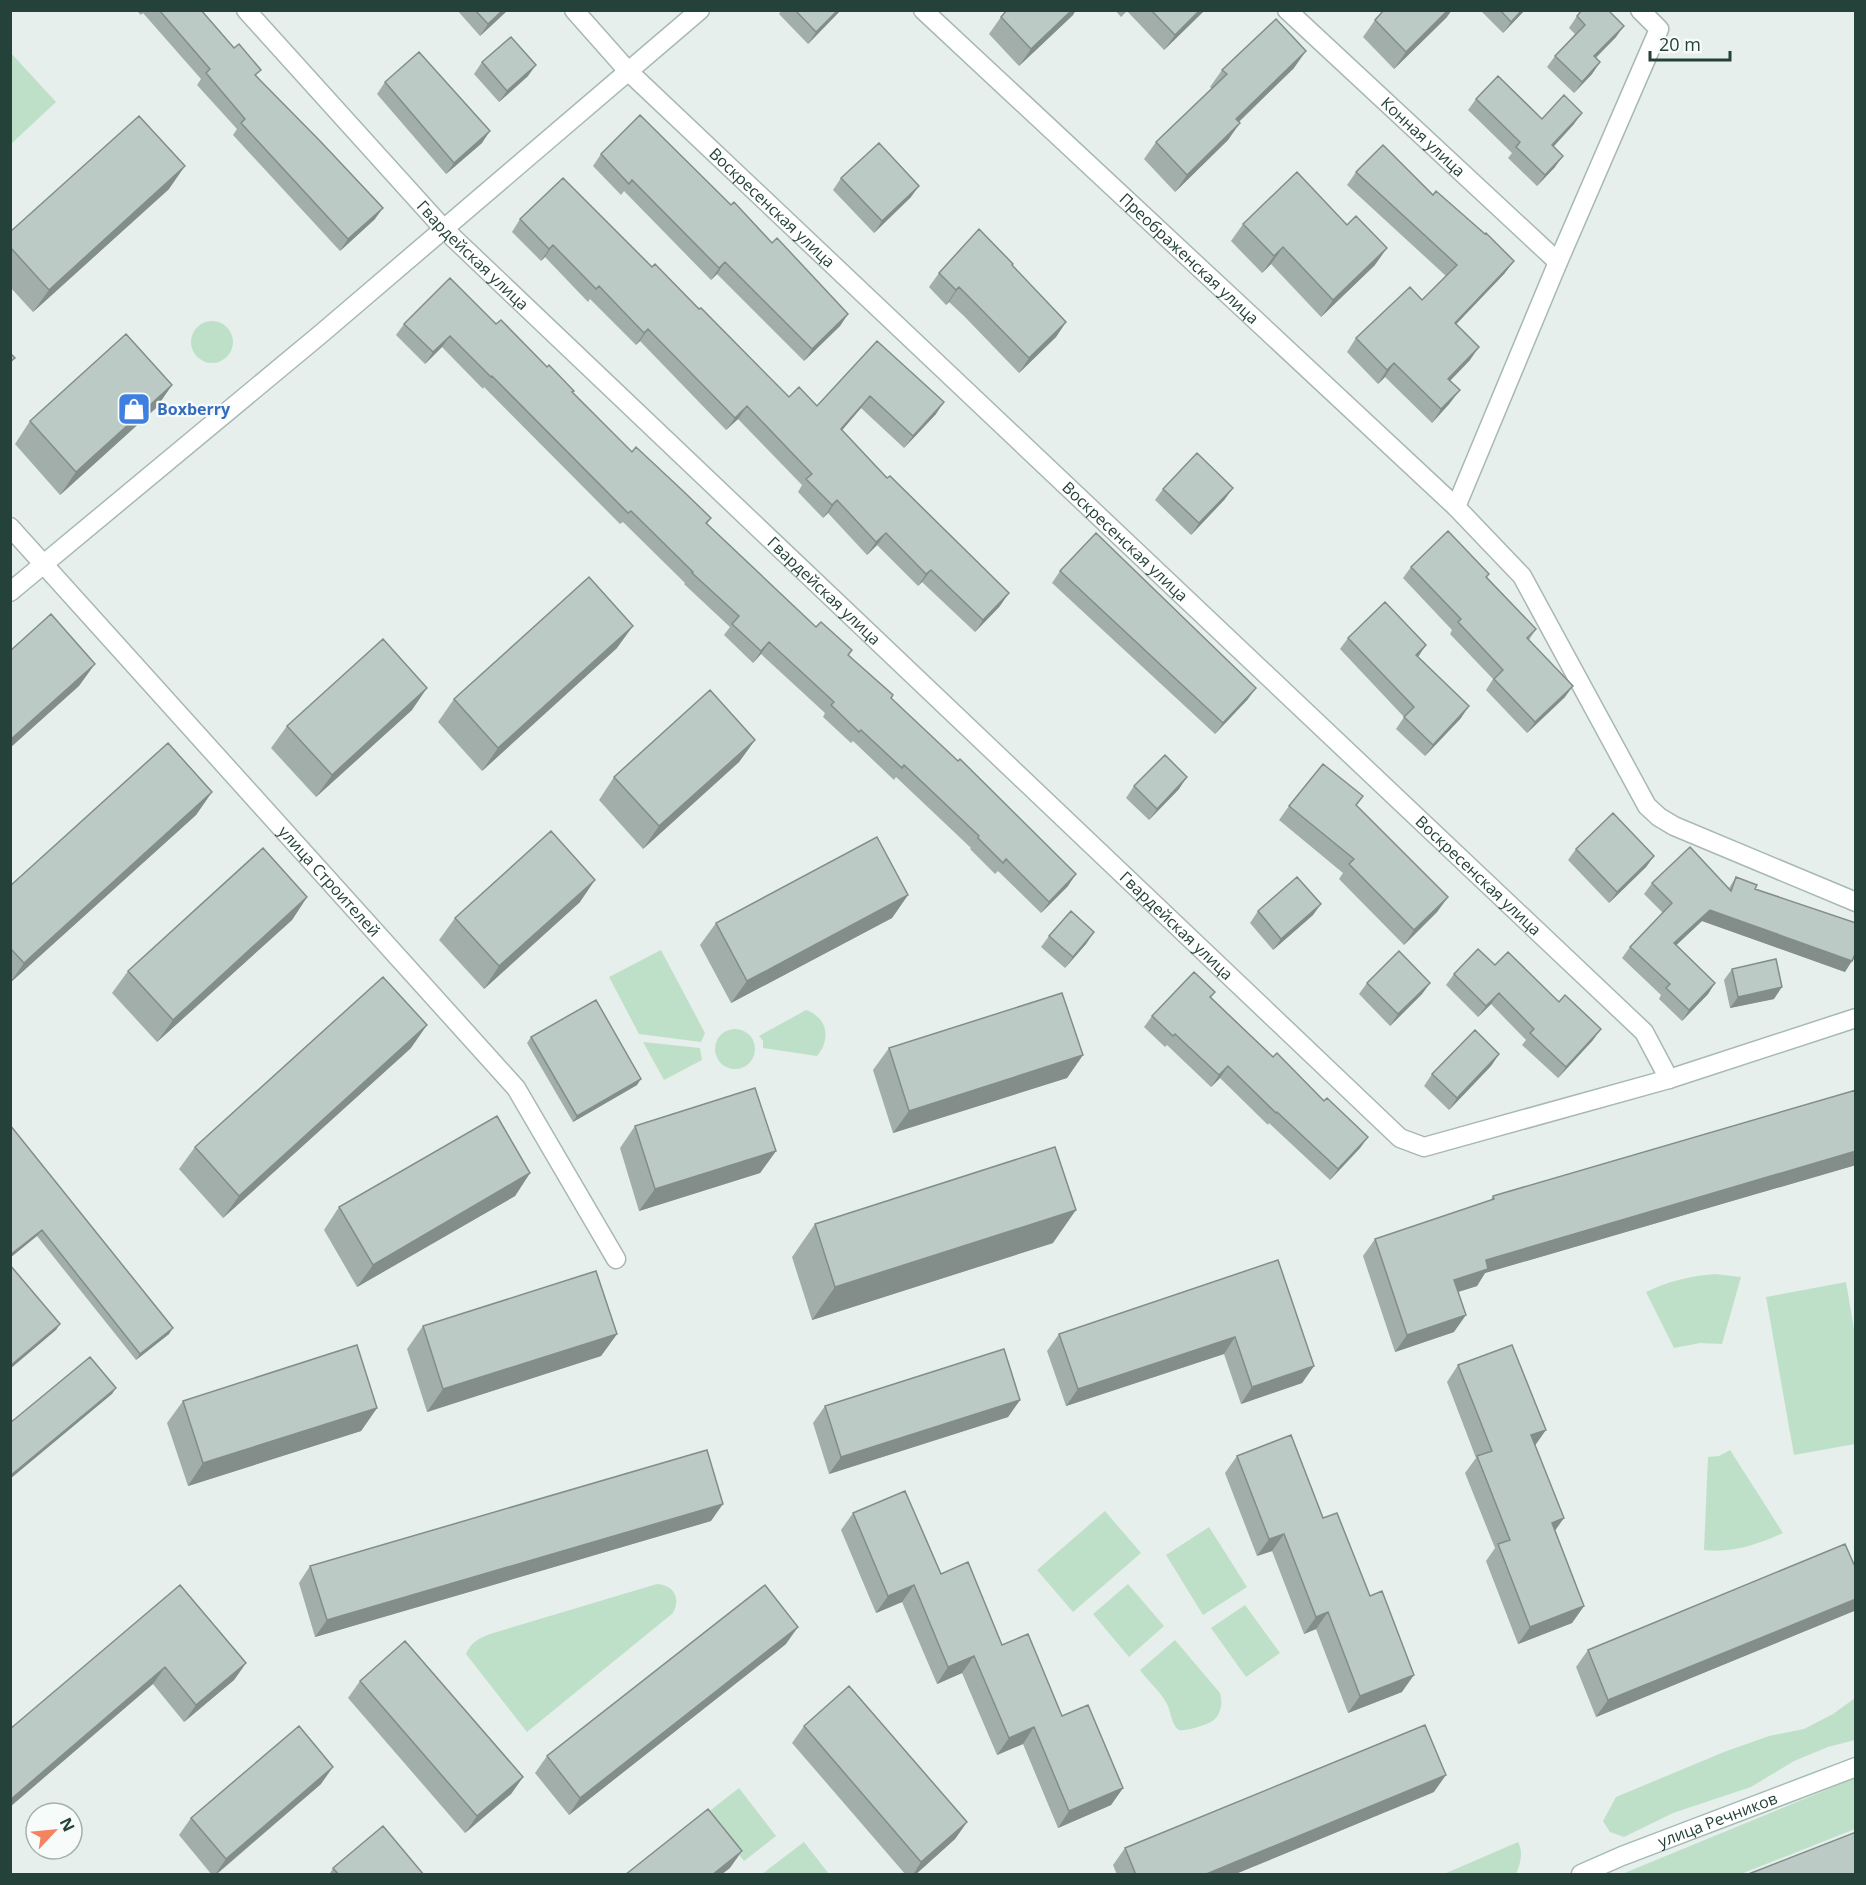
<svg xmlns="http://www.w3.org/2000/svg" width="1866" height="1885" font-family="'Open Sans',sans-serif">
<style>
.green{fill:#bfe0c8}
.lines{fill:none;stroke-linecap:round;stroke-linejoin:round}
.street-casing{stroke:#a8b8b2;stroke-width:21}
.secondary-casing{stroke:#a4bbb3;stroke-width:21}
.street{stroke:#fff;stroke-width:18}
.secondary{stroke:#fff;stroke-width:18}
.wall{fill:#a1aea9}
.shaded-wall{fill:#838d89}
.building{fill:#bbcac4;stroke:#838d89;stroke-width:1.5}
.labels{text-anchor:middle;stroke-width:4.5;stroke-linejoin:round;paint-order:stroke}
.street-label{font-size:16px;fill:#24423a;stroke:#f7fbf9}
.shop-label{font-size:16px;font-weight:bold;fill:#366cbe;stroke:#f7fbf9;text-anchor:start}
</style>
<rect width="100%" height="100%" fill="#e6efeb"/>
<!-- green -->
<path class="green" d="M10,52L56,102L11,144H10Z
M191 342a21 21 0 1 1 42 0a21 21 0 1 1-42 0Z
M661,950L705,1033L701,1042L639,1034L609,977Z
M806,1010C828,1018 831,1039 817,1056L763,1048V1041L759,1036Z
M715 1049a20 20 0 1 1 40 0a20 20 0 1 1-40 0Z
M643,1042L700,1048L702,1060L664,1080Z
M1715,1274L1741,1277L1722,1344L1700,1343L1674,1348L1646,1292C1669,1281 1690,1276 1715,1274Z
M1846,1282L1855,1335V1444L1794,1455L1766,1297Z
M1730,1450L1783,1533C1757,1545 1733,1553 1704,1550L1708,1457L1719,1456Z
M1105,1511L1141,1553L1073,1612L1037,1570Z
M1209,1527L1247,1587L1203,1615L1166,1555Z
M657,1584C674,1585 681,1598 673,1613L527,1732L466,1654C471,1642 478,1639 490,1634Z
M1128,1584L1164,1626L1129,1657L1093,1614Z
M1245,1605L1280,1653L1246,1677L1211,1628Z
M1175,1640L1220,1693C1223,1704 1221,1716 1211,1722C1206,1725 1183,1732 1179,1730C1171,1725 1171,1711 1167,1704C1161,1692 1148,1681 1140,1670Z
M1855,1698V1740L1828,1747L1794,1761L1751,1787L1673,1813L1624,1837L1610,1832L1603,1821L1616,1797L1724,1752L1769,1736L1804,1729L1833,1714Z
M1855,1778V1829L1741,1874H1622Z
M739,1788L776,1836L744,1861L707,1813Z
M804,1842L829,1874H762Z
M1518,1842C1524,1853 1520,1864 1516,1874H1444Z"/>
<g class="lines">
<!-- street casing -->
<g class="street-casing">
<g id="street">
<path id="s1" d="M246,10L443,228L1400,1138L1424,1147L1669,1079L1856,1018"/>
<path id="s2" d="M574,10L628,71L1644,1032L1669,1079"/>
<path id="s3" d="M923,10L1456,507L1522,576L1647,806L1659,817L1674,826L1856,902"/>
<path id="s4" d="M1287,10L1558,262"/>
<path d="M1456,507L1558,262L1659,29L1640,10"/>
<path id="s5" d="M10,527L516,1088L616,1259"/>
<path d="M10,592L322,333L700,10"/>
</g>
</g>
<!-- secondary casing -->
<g class="secondary-casing">
<g id="secondary">
<path id="s6" d="M1581,1874L1622,1856L1856,1767"/>
</g>
</g>
<!-- street -->
<use href="#street" class="street"/>
<!-- secondary -->
<use href="#secondary" class="secondary"/>
</g>
<!-- wall -->
<path class="wall" d="M136,10H201L257,76L375,219L340,251L233,135L237,129L197,85L201,79L143,13L141,15Z
M457,10H508L480,36Z
M782,10H841L808,44L779,14Z
M1115,10H1205L1164,50L1127,11L1121,17Z
M1480,10H1525L1503,33Z
M1073,15L1019,66L989,34L1001,17Z
M1577,16L1616,37L1596,58L1600,62L1592,74L1574,93L1547,67L1555,56L1575,34L1569,28Z
M1447,17L1394,69L1363,37L1375,20Z
M482,62L528,76L499,102L474,74Z
M1294,68L1239,122L1228,140L1175,192L1144,159L1156,142L1212,89L1210,87L1222,70Z
M385,82L482,143L446,174L377,94Z
M1476,99L1542,119L1574,124L1553,147L1555,167L1537,186L1508,158L1512,153L1468,110Z
M601,154L731,205L848,314L840,326L804,361L717,274L711,280L624,191L621,195L593,166Z
M1356,172L1433,195L1514,261L1504,274L1456,324L1470,360L1450,381V403L1432,423L1385,377L1378,384L1347,352L1356,338L1422,300L1446,276L1347,185Z
M841,178L911,197L874,233L833,190Z
M169,189L33,312L10,287V232Z
M520,219L652,267L699,309L789,397L817,406L877,341L936,414L904,448L861,408L842,430L1000,606L975,632L922,582L918,586L877,545L867,555L828,513L823,518L798,492L802,485L738,419L726,430L640,341L636,345L590,299L588,302L545,257L541,261L512,232Z
M1243,224L1375,265L1321,317L1271,264L1262,273L1231,241Z
M1012,265L1066,322L1056,337L1019,373L964,316L949,302L946,305L929,287L939,273Z
M404,324H496L573,392L632,452L711,518L707,524L816,627L849,655L891,698L1068,886L1041,913L998,871L995,874L970,849L971,848L896,777L894,780L853,741L851,743L823,717L825,713L761,654L753,663L724,635L730,627L684,584L685,583L623,522L620,524L484,387L483,389L442,347L425,364L396,335Z
M172,385L156,408L60,495L15,444L30,421Z
M1163,489L1225,499L1191,535L1155,500Z
M1411,567L1489,574L1487,577L1536,629L1529,640L1565,697L1527,733L1486,690L1493,679L1450,634L1452,630L1403,578Z
M1060,571L1248,699L1215,734L1052,583Z
M1348,638L1418,657L1461,718L1425,756L1396,729L1404,717L1340,649Z
M617,648L482,771L438,722L454,699Z
M412,710L316,797L271,748L287,726Z
M755,740L739,762L643,849L599,800L614,777Z
M1134,786L1179,789L1149,820L1126,798Z
M212,792L196,815L10,983V886Z
M1356,805L1448,897L1437,912L1404,945L1339,879L1343,873L1279,820L1289,806Z
M1576,849L1654,856L1646,867L1609,903L1568,860Z
M1736,877L1755,889L1845,972L1702,921L1676,945L1715,983L1708,994L1682,1021L1659,999L1661,995L1622,958L1630,947L1663,913L1644,894L1652,883L1729,888Z
M908,895L892,918L731,1003L700,945L716,923Z
M307,897L292,920L157,1042L112,993L128,971Z
M580,902L484,989L439,940L455,918Z
M1258,911L1313,915L1273,950L1250,923Z
M1094,932L1086,944L1065,968L1041,947L1049,936Z
M1495,965L1593,1040L1558,1078L1522,1045L1526,1040L1491,1004L1478,1017L1446,985L1454,974Z
M1732,969L1774,999L1730,1008L1724,980Z
M1367,983H1430L1422,994L1390,1026L1359,994Z
M1215,992L1211,997L1273,1057L1324,1101L1368,1137L1360,1148L1330,1180L1269,1123L1268,1125L1220,1078L1211,1087L1167,1045L1165,1047L1144,1027L1152,1016Z
M531,1037L637,1085L573,1122L527,1043Z
M411,1048L223,1218L179,1169L195,1147Z
M889,1048L1083,1055L1067,1078L893,1133L873,1070Z
M1499,1054L1491,1066L1449,1110L1424,1086L1432,1074Z
M1856,1090V1165L1485,1273L1477,1286L1458,1292L1454,1332L1395,1352L1363,1256L1375,1239L1490,1201L1493,1196Z
M10,1125L169,1334L136,1360L37,1236Z
M635,1126L776,1151L760,1173L639,1211L620,1148Z
M530,1173L515,1196L357,1287L324,1230L339,1207Z
M815,1224L1053,1243L812,1320L792,1257Z
M1278,1260L1314,1366L1302,1383L1241,1404L1224,1354L1066,1406L1047,1351L1059,1334Z
M423,1326L617,1334L601,1356L427,1412L407,1349Z
M1458,1365L1535,1445L1555,1531L1584,1606L1572,1623L1518,1644L1486,1561L1495,1548L1465,1473L1476,1458L1447,1382Z
M1020,1400L1008,1417L829,1474L813,1423L825,1406Z
M183,1401L377,1408L361,1431L188,1486L167,1423Z
M1237,1456L1323,1518L1402,1692L1348,1713L1316,1629L1304,1634L1272,1551L1257,1556L1225,1473Z
M853,1513L941,1574L1002,1645L1123,1788L1111,1805L1058,1828L1023,1744L997,1755L962,1673L937,1684L902,1602L876,1613L841,1530Z
M711,1521L315,1637L299,1583L310,1566Z
M1856,1569V1609L1854,1611L1596,1717L1576,1667L1588,1650Z
M180,1585L246,1663L234,1680L184,1722L153,1684Z
M786,1644L569,1815L535,1773L547,1756Z
M360,1681L523,1777L511,1794L465,1833L348,1698Z
M804,1726L967,1822L955,1839L915,1875H906L792,1743Z
M321,1784L216,1875H212L179,1835L191,1818Z
M1434,1792L1233,1875H1117L1113,1865L1125,1848Z
M333,1868L424,1875H329Z"/>
<!-- shaded-wall -->
<path class="shaded-wall" d="M503,10H508L480,36L488,24Z
M838,10H841L808,44L816,32Z
M1072,10H1076L1073,15L1019,66L1031,49Z
M1200,10H1205L1164,50L1175,35Z
M1448,10H1452L1447,17L1394,69L1406,52Z
M1522,10H1525L1503,33L1511,22Z
M1624,26L1616,37L1586,67L1594,56Z
M1306,51L1294,68L1224,136L1236,119Z
M1600,62L1592,74L1574,93L1582,82Z
M536,65L528,76L499,102L507,91Z
M1582,113L1574,124L1544,157L1552,145Z
M1240,123L1228,140L1175,192L1187,175Z
M490,131L482,143L446,174L454,163Z
M1563,156L1555,167L1537,186L1545,175Z
M185,166L169,189L33,312L49,290Z
M919,186L911,197L874,233L882,221Z
M383,208L375,219L340,251L348,239Z
M553,245L545,257L541,261L549,249Z
M1283,247L1271,264L1262,273L1274,256Z
M1387,248L1375,265L1321,317L1333,300Z
M1514,261L1504,274L1445,336L1455,323Z
M725,262L717,274L711,280L719,268Z
M959,287L949,302L946,305L956,290Z
M848,314L840,326L804,361L812,349Z
M1066,322L1056,337L1019,373L1029,358Z
M648,329L640,341L636,345L644,333Z
M450,336L442,347L425,364L433,352Z
M1479,347L1470,360L1439,392L1448,379Z
M1394,363L1385,377L1378,384L1387,370Z
M172,385L156,408L60,495L76,472Z
M1460,390L1450,403L1432,423L1441,409Z
M870,396L861,408L832,442L841,429Z
M944,402L936,414L904,448L913,436Z
M747,406L738,419L726,430L735,418Z
M1233,488L1225,499L1191,535L1199,523Z
M837,500L828,513L823,518L832,505Z
M886,533L877,545L867,555L876,542Z
M931,570L922,582L918,586L926,574Z
M1009,593L1000,606L975,632L983,620Z
M633,626L617,648L482,771L498,748Z
M769,642L761,654L753,663L761,651Z
M1426,645L1418,657L1416,655Z
M95,664L79,686L10,748V740Z
M1573,686L1565,697L1527,733L1535,722Z
M427,688L412,710L316,797L332,775Z
M1256,688L1248,699L1215,734L1223,723Z
M1469,706L1461,718L1425,756L1433,745Z
M755,740L739,762L643,849L659,826Z
M1187,777L1179,789L1149,820L1157,809Z
M212,792L196,815L10,983L24,963Z
M1654,856L1646,867L1609,903L1617,892Z
M1076,874L1068,886L1041,913L1049,902Z
M595,880L580,902L484,989L499,966Z
M908,895L892,918L731,1003L747,981Z
M307,897L292,920L157,1042L173,1020Z
M1448,897L1437,912L1404,945L1414,930Z
M1321,904L1313,915L1273,950L1281,939Z
M1710,910L1852,961L1845,972L1702,921L1667,954L1674,943Z
M1094,932L1086,944L1065,968L1073,957Z
M1430,983L1422,994L1390,1026L1398,1014Z
M1715,983L1708,994L1682,1021L1689,1010Z
M1782,987L1774,999L1730,1008L1738,997Z
M1499,993L1491,1004L1478,1017L1486,1006Z
M427,1025L411,1048L223,1218L239,1196Z
M1601,1029L1593,1040L1558,1078L1566,1067Z
M1499,1054L1491,1066L1449,1110L1457,1098Z
M1083,1055L1067,1078L893,1133L909,1111Z
M1228,1066L1220,1078L1211,1087L1219,1075Z
M641,1079L637,1085L573,1122L577,1116Z
M1368,1137L1360,1148L1330,1180L1338,1169Z
M776,1151L760,1173L639,1211L655,1189Z
M1856,1151V1165L1485,1273L1477,1286L1442,1297L1454,1280L1486,1260Z
M530,1173L515,1196L357,1287L373,1265Z
M1076,1210L1053,1243L812,1320L835,1287Z
M42,1230L37,1236L10,1258V1255Z
M1466,1315L1454,1332L1395,1352L1407,1335Z
M60,1324L56,1330L10,1369V1366Z
M173,1328L169,1334L136,1360L140,1354Z
M617,1334L601,1356L427,1412L443,1389Z
M1235,1337L1224,1354L1066,1406L1078,1389Z
M1314,1366L1302,1383L1241,1404L1252,1387Z
M116,1388L112,1394L10,1479V1476Z
M1020,1400L1008,1417L829,1474L841,1457Z
M377,1408L361,1431L188,1486L203,1463Z
M1546,1430L1534,1447L1531,1435Z
M723,1504L711,1521L315,1637L327,1620Z
M1564,1518L1552,1535V1523Z
M1284,1534L1272,1551L1257,1556L1269,1539Z
M914,1585L902,1602L876,1613L888,1596Z
M1856,1599V1609L1854,1611L1596,1717L1608,1700Z
M1584,1606L1572,1623L1518,1644L1530,1627Z
M1328,1612L1316,1629L1304,1634L1316,1617Z
M798,1627L786,1644L569,1815L580,1798Z
M974,1656L962,1673L937,1684L948,1667Z
M246,1663L234,1680L184,1722L196,1705Z
M165,1667L153,1684L10,1807V1800Z
M1414,1675L1402,1692L1348,1713L1360,1696Z
M1034,1727L1023,1744L997,1755L1009,1738Z
M333,1767L321,1784L215,1875L226,1859Z
M1446,1775L1434,1792L1233,1875H1204Z
M523,1777L511,1794L465,1833L477,1816Z
M1123,1788L1111,1805L1058,1828L1069,1811Z
M967,1822L955,1839L915,1875H913L921,1862Z
M742,1851L730,1868L721,1875H712Z"/>
<!-- building -->
<path class="building" d="M159,10H201L234,48L239,44L261,70L255,75L321,142L383,208L348,239L241,123L245,119L206,73L210,69Z
M475,10H503L488,24Z
M795,10H838L816,32Z
M1007,10H1072L1031,49L1001,17Z
M1151,10H1200L1175,35Z
M1384,10H1448L1406,52L1375,20Z
M1500,10H1522L1511,22Z
M1582,10H1608L1624,26L1594,56L1600,62L1582,82L1555,56L1585,25L1577,16Z
M1276,19L1306,51L1236,119L1240,123L1187,175L1156,142L1227,74L1222,70Z
M511,37L536,65L507,91L482,62Z
M419,52L490,131L454,163L385,82Z
M1498,76L1542,119L1564,95L1582,113L1552,145L1563,156L1545,175L1516,147L1520,142L1476,99Z
M640,115L731,205L734,202L772,243L777,238L848,314L812,349L725,262L719,268L632,180L629,184L601,154Z
M139,116L185,166L49,290L10,247V232Z
M879,143L919,186L882,221L841,178Z
M1383,145L1433,195L1436,191L1485,234L1486,233L1514,261L1455,323L1479,347L1448,379L1460,390L1441,409L1394,363L1387,370L1356,338L1410,287L1422,300L1457,265L1356,172Z
M1297,172L1347,225L1356,216L1387,248L1333,300L1283,247L1274,256L1243,224Z
M563,178L652,267L655,264L699,309L701,308L789,397L799,387L817,406L877,341L944,402L913,436L870,396L841,429L887,478L890,476L1009,593L983,620L931,570L926,574L886,533L876,542L837,500L832,505L806,479L812,474L747,406L735,418L648,329L644,333L599,286L596,289L553,245L549,249L520,219Z
M979,229L1013,264L1012,265L1066,322L1029,358L974,302L959,287L956,290L939,273Z
M450,278L496,324L501,320L547,367L549,365L574,391L572,392L632,452L636,447L682,490L711,518L706,523L816,627L821,622L852,650L848,655L893,695L891,698L958,761L960,759L1076,874L1049,902L1006,859L1003,863L978,838L979,836L904,765L902,768L861,730L859,732L831,705L834,702L769,642L761,651L732,624L739,616L692,573L693,572L631,511L628,513L492,376L491,377L450,336L433,352L404,324Z
M126,334L172,385L76,472L30,421Z
M10,353L15,358L10,362Z
M1197,453L1233,488L1199,523L1163,489Z
M1448,531L1489,574L1486,577L1536,629L1527,638L1573,686L1535,722L1494,679L1503,670L1458,622L1461,619L1411,567Z
M1096,533L1256,688L1223,723L1060,571Z
M589,577L633,626L498,748L454,699Z
M1385,602L1426,645L1416,655L1469,706L1433,745L1404,717L1414,707L1348,638Z
M51,614L95,664L10,740V651Z
M383,639L427,688L332,775L287,726Z
M710,690L755,740L659,826L614,777Z
M168,743L212,792L24,963L10,948V886Z
M1165,755L1187,777L1157,809L1134,786Z
M1323,764L1363,796L1356,805L1448,897L1414,930L1349,864L1354,859L1289,806Z
M1613,813L1654,856L1617,892L1576,849Z
M551,831L595,880L499,966L455,918Z
M877,837L908,895L747,981L716,923Z
M1690,847L1731,891L1736,877L1757,885L1755,889L1856,923V952L1852,961L1710,910L1674,943L1715,983L1689,1010L1666,988L1670,984L1630,947L1672,903L1652,883Z
M263,848L307,897L173,1020L128,971Z
M1297,877L1321,904L1281,939L1258,911Z
M1071,911L1094,932L1073,957L1049,936Z
M1478,949L1495,965L1508,952L1559,1002L1565,995L1601,1029L1566,1067L1530,1033L1534,1029L1499,993L1486,1006L1454,974Z
M1399,951L1430,983L1398,1014L1367,983Z
M1776,959L1782,987L1738,997L1732,969Z
M1194,972L1215,992L1210,997L1273,1057L1277,1053L1324,1101L1327,1098L1368,1137L1338,1169L1277,1112L1276,1113L1228,1066L1219,1075L1175,1034L1173,1036L1152,1016Z
M383,977L427,1025L239,1196L195,1147Z
M1062,993L1083,1055L909,1111L889,1048Z
M596,1000L641,1079L577,1116L531,1037Z
M1475,1030L1499,1054L1457,1098L1432,1074Z
M755,1088L776,1151L655,1189L635,1126Z
M1856,1090V1151L1486,1260L1488,1269L1454,1280L1466,1315L1407,1335L1375,1239L1494,1199L1493,1196Z
M497,1116L530,1173L373,1265L339,1207Z
M10,1125L173,1328L140,1354L42,1230L10,1255Z
M1055,1147L1076,1210L835,1287L815,1224Z
M1278,1260L1314,1366L1252,1387L1235,1337L1078,1389L1059,1334Z
M10,1265L60,1324L10,1366Z
M596,1271L617,1334L443,1389L423,1326Z
M357,1345L377,1408L203,1463L183,1401Z
M1512,1345L1546,1430L1531,1435L1564,1518L1552,1523L1584,1606L1530,1627L1498,1544L1510,1540L1477,1456L1492,1451L1458,1365Z
M1004,1349L1020,1400L841,1457L825,1406Z
M90,1357L116,1388L10,1476V1423Z
M1291,1435L1323,1518L1337,1513L1370,1596L1382,1591L1414,1675L1360,1696L1328,1612L1316,1617L1284,1534L1269,1539L1237,1456Z
M707,1450L723,1504L327,1620L310,1566Z
M905,1491L941,1574L968,1562L1002,1645L1028,1634L1062,1716L1088,1705L1123,1788L1069,1811L1034,1727L1009,1738L974,1656L948,1667L914,1585L888,1596L853,1513Z
M1845,1544L1856,1569V1599L1608,1700L1588,1650Z
M180,1585L246,1663L196,1705L165,1667L10,1800V1729Z
M765,1585L798,1627L580,1798L547,1756Z
M405,1641L523,1777L477,1816L360,1681Z
M849,1686L967,1822L921,1862L804,1726Z
M1425,1725L1446,1775L1204,1875H1136L1125,1848Z
M299,1726L333,1767L226,1859L191,1818Z
M708,1809L742,1851L712,1875H625Z
M383,1826L424,1875H339L333,1868Z
M1856,1832V1875H1746Z"/>
<!-- icons -->
<defs>
<g id="shop-square" transform="scale(1.725)"><rect x="-9" y="-9" width="18" height="18" rx="4" fill="#3f7fe0" stroke="#f7fbf9"/><path d="M-5-2.5h2.3a2.7 3.5 0 0 1 5.4 0H5L5.5 6h-11ZM-1.5-2.5h3a1.5 2.3 0 0 0-3 0Z" fill="#fff"/></g>
</defs>
<g fill-rule="evenodd">
<use href="#shop-square" x="134" y="409"/>
</g>
<g class="labels">
<!-- street labels -->
<g class="street-label">
<text dy="6" stroke="none"><textPath href="#s4" startOffset="186">Конная улица</textPath></text>
<text dy="6" stroke="none"><textPath href="#s2" startOffset="280">Воскресенская улица</textPath></text>
<text dy="6" stroke="none"><textPath href="#s1" startOffset="334">Гвардейская улица</textPath></text>
<text dy="6" stroke="none"><textPath href="#s3" startOffset="364">Преображенская улица</textPath></text>
<text dy="6" stroke="none"><textPath href="#s2" startOffset="766">Воскресенская улица</textPath></text>
<text dy="6" stroke="none"><textPath href="#s1" startOffset="820">Гвардейская улица</textPath></text>
<text dy="6" stroke="none"><textPath href="#s2" startOffset="1252">Воскресенская улица</textPath></text>
<text dy="6" stroke="none"><textPath href="#s5" startOffset="477">улица Строителей</textPath></text>
<text dy="6" stroke="none"><textPath href="#s1" startOffset="1306">Гвардейская улица</textPath></text>
<text dy="6" stroke="none"><textPath href="#s6" startOffset="147">улица Речников</textPath></text>
</g>
<!-- shop labels -->
<g class="shop-label">
<text x="157" y="415">Boxberry</text>
</g>
</g>
<!-- border -->
<rect width="1866" height="1885" fill="none" stroke="#24423a" stroke-width="24"/>
<!-- north arrow -->
<g transform="translate(54 1831) rotate(64)"><circle r="28" fill="#f7fbf9" stroke="#a3b1ad" stroke-width="1.5"/>
<path d="M0-4.5L10 22L0 15L-10 22Z" fill="#f4845f"/>
<text y="-9" font-size="16" font-weight="bold" text-anchor="middle" fill="#24423a">N</text>
</g>
<!-- scale -->
<path d="M1650 51v9h80v-9" fill="none" stroke="#24423a" stroke-width="3"/>
<text x="1659" y="51" font-size="18" fill="#24423a" stroke="#f7fbf9" stroke-width="4.5" paint-order="stroke">20 m</text>
</svg>
